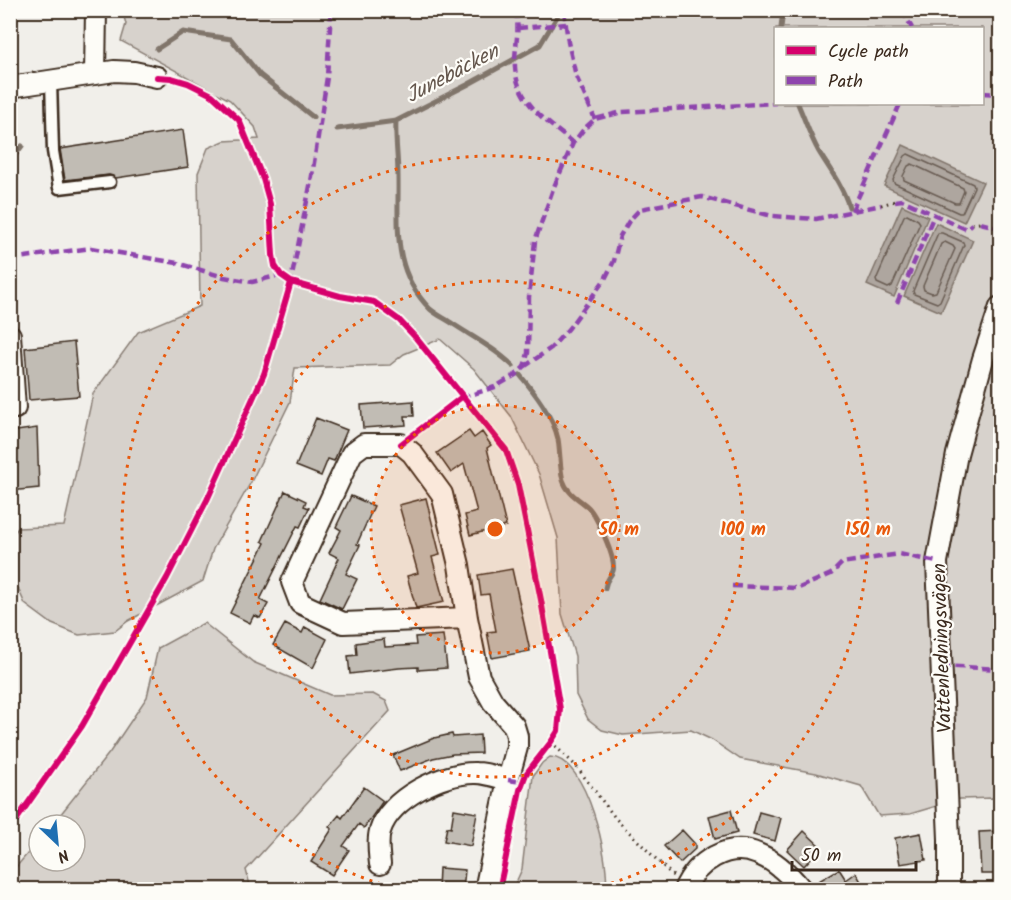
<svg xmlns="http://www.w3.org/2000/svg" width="1011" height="900" font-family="Kalam,sans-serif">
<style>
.green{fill:#d7d2cc;stroke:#897e75;stroke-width:1.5;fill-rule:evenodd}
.water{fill:#aea69f;stroke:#80746b;stroke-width:1.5}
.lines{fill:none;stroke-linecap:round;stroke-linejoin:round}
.shore{stroke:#695c52;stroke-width:1.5}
.stream{stroke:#80746b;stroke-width:5}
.building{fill:#c1bcb4;stroke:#3b2a1e;stroke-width:1.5}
.service-casing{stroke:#3b2a1e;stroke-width:15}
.minor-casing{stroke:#3b2a1e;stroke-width:24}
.path{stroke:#3b2a1e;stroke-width:3;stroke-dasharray:1.5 4.5;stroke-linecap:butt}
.service{stroke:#fdfcf7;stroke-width:10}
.minor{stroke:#fdfcf7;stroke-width:20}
.quiet{stroke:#8e44ad;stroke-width:4.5;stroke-dasharray:9 4.5;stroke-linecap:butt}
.cycleway-casing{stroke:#fdfcf7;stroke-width:10}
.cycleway{stroke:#d6006c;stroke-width:6}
.ring{fill:none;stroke:#e8590c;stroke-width:3;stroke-dasharray:3 6}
.labels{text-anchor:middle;stroke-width:4.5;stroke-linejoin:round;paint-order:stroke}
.street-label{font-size:20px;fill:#3b2a1e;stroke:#fdfcf7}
.water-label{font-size:21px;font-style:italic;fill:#63554b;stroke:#fdfcf7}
.centre{fill:#e8590c;stroke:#fdfcf7;stroke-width:3}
.ring-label{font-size:18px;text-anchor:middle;font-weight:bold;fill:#e8590c;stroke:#fdfcf7;stroke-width:4.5;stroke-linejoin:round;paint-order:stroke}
</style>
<rect width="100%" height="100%" fill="#f1efea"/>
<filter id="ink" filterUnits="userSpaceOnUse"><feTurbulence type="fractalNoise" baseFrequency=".0167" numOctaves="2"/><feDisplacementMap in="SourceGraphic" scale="12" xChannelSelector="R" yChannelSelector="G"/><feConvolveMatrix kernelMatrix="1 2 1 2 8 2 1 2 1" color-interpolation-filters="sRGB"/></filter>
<g filter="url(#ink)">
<!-- green -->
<path class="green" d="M196,10L1000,11V805L993,798L960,799L910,814L879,816L861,786L816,773L740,759L712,740L691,730L623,735L602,730L588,719L576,695L575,656L562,614L558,538L539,474L511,416L474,369L440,339L404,354L390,365L295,368L290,402L251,482L213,549L203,581L128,621L115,631L79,635L52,624L25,604L10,570V538L18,528L64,526L93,394L138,332L200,306L198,173L208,148L224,141L259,139L255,127L230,100L121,41L126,24L124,17L178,15ZM776,28H982V104H776Z
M204,623L253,662L330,695L373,694L386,701L390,711L246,870L251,889H11V873L39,840V861H75V825H52L110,752L147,697L158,648Z
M550,757C587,757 610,861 606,889H513L522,869L533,776L542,763Z"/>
<!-- water -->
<path class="water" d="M903,145L983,182L964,222L884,186Z
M902,205L928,217L894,297L867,285Z
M936,223L973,240L941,312L904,296Z"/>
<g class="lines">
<!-- shore -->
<path class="shore" d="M908,154L973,184L974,187L962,213H959L894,183L893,180L905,156Z
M912,164L963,188L964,191L959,203H955L904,180L903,176L908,166Z
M907,214L918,220L920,223L892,286L888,288L877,283L876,280L904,216Z
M938,233H942L963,242L964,245L940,301L937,303L914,294L913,291Z
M945,242L953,246L955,249L936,292L932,293L924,290L923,286L941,244Z"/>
<!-- stream -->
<path class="stream" d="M781,28L783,10
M157,49L183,32L231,39L260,75L313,117
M798,104C805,120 810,136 819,152C830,170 843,187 849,207
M396,121C395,140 398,157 398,176C399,227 391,269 430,309C437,315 446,319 453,324C473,337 496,349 513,366
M337,129L396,121L467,85L540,45L561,10
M10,162L22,146
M520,375C534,392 553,416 558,439C560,450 560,471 563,480C567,493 579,499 588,507C596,515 617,560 613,571C610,578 606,579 605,588"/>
</g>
<!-- building -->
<path class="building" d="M183,130L188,167L116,178L109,175L65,180L60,149Z
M74,342L79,396L29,400L25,348Z
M413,401L414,416H405L406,425L363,428L361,405Z
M316,418L347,430L334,461L328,459L321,476L296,466Z
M37,428L39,488L10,491V432Z
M469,431L474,438L482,432L491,445L487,448L506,526L470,535L465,515L477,512L464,464L451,473L437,453Z
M285,491L306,501L304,506L309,508L300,527L297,526L260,600L268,604L260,618L254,615L250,623L230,613L265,543L262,541Z
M351,496L374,506L357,544L360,545L346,574L357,579L342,609L320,599L339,558L329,553L341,530L336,527Z
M426,498L440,555L432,557L444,602L416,608L407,576L418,573L399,505Z
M512,569L530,651L492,658L487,632L496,631L489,594L481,595L478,575Z
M285,624L302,633L305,627L327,639L313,668L273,645Z
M443,635L447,668L418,670V667L399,668L350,674L348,656L357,655L356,643L384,639L385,647L416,645L415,637Z
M452,734L453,737L480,735L481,753L453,754L433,758L400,771L393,755L434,738Z
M364,787L383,801L364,828L359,824L343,846L349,850L332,875L311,862L332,829L329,827L339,815L342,818Z
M454,809L477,813L471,846L444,841L447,827L451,828Z
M731,810L737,833L715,839L709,816Z
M759,812L781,818L775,841L753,835Z
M682,830L695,844V849L680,863L664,846Z
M804,831L821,847L804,866L787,850Z
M1000,831V874H981L979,832Z
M921,833L926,860L900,864L895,838Z
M439,868L465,870L463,890H438Z
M839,869L846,880L856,873L866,890H814L812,885Z"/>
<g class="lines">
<!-- service casing -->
<g class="service-casing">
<path id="service" d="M51,81L53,151L59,188L110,182"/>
</g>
<!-- minor casing -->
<g class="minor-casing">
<path id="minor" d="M95,74L96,10
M10,87L114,71L134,72L157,77
M10,335L15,408H10
M467,618L343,623L300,603L292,582L352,453L364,444H401L412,453L442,494L459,565L467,618L479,677L493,702L514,726L517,736V747L508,780L485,890
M380,864C379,853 377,842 380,831C390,798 443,772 476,773C486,773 497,777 508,780
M684,890C696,862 728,841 758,854C776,861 790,875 802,890
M949,890V839L937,562L957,454L983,359L1000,307"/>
</g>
<!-- path -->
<path class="path" d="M881,205L895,201
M972,224L980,223
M551,742L576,766L616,819L673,876"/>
<!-- service -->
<use href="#service" class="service"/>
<!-- minor -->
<use href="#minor" class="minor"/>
<!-- quiet -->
<path class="quiet" d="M515,10C521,29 514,48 515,67C517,103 548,122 573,143
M564,10L568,42L576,76L595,119
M902,10L912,28
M518,28L566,24
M982,93L1000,94
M895,201L902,200L966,229L972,224
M852,211L900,104
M980,223L1000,228
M10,259L91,248L177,263L224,277L252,282L281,275
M290,286L312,176L327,77L331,10
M897,303L934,215
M524,367L551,348L569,328L605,279L614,261L620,236L629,221L640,209L702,197L772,216L816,219L881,205
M461,398L495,387L517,374L524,367L528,353L529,297L535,241L553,189L573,143L584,129L595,119L622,112L776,103
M732,586L799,588L831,574L842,563L899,554L937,562
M941,666L1000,669
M508,780L522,782"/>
<!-- cycleway casing -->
<g class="cycleway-casing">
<path id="cycleway" d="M157,77L171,78L188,83L212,95L239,120L263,179L270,204L273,255L275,266L281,275L291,282L340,296L374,302L399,320L416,338L506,450L518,485L541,600L560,709L558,731L551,742L526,774L520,790L499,890
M401,444L463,396
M10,829L82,726L167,578L207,500L264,374L291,282"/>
</g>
<!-- cycleway -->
<use href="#cycleway" class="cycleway"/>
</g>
</g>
<!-- distance rings -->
<circle cx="495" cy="529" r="124" fill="#e8590c" fill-opacity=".12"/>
<g class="ring">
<circle cx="495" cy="529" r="124"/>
<circle cx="495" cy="529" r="248"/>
<path d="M398 889A373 373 0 1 1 592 889"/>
</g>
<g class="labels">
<!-- street labels -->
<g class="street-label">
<text transform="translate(941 648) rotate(-92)" y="7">Vattenledningsvägen</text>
</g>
<!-- water labels -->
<g class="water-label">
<text transform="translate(452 73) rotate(-28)" y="7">Junebäcken</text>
</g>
</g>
<circle cx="495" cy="529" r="9" class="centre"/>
<g class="ring-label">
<text x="619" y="535">50 m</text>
<text x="743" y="535">100 m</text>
<text x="868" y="535">150 m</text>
</g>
<!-- margin -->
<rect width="1011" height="900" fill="none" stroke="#fdfcf7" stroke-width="36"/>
<rect x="18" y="18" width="975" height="864" fill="none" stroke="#3b2a1e" stroke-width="2" filter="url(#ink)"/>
<!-- legend -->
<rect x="774" y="27" width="210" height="78" fill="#fdfcf7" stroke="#afa8a0" stroke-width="1.5"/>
<rect x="786" y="46" width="30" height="9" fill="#d6006c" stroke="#afa8a0" stroke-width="1.5"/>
<text x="828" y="57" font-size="18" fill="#3b2a1e">Cycle path</text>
<rect x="786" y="76" width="30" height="9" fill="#8e44ad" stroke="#afa8a0" stroke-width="1.5"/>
<text x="828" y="87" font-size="18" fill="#3b2a1e">Path</text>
<!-- north arrow -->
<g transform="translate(57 843) rotate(154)"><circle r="28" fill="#fdfcf7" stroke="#afa8a0" stroke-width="1.5"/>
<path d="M0-4.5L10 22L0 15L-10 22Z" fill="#1f6fb2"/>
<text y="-9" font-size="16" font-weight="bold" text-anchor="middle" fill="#3b2a1e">N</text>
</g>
<!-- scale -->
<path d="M792 861v9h124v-9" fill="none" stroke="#3b2a1e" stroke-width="3"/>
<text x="801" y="861" font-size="18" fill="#3b2a1e" stroke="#fdfcf7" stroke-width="4.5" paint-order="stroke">50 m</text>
</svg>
